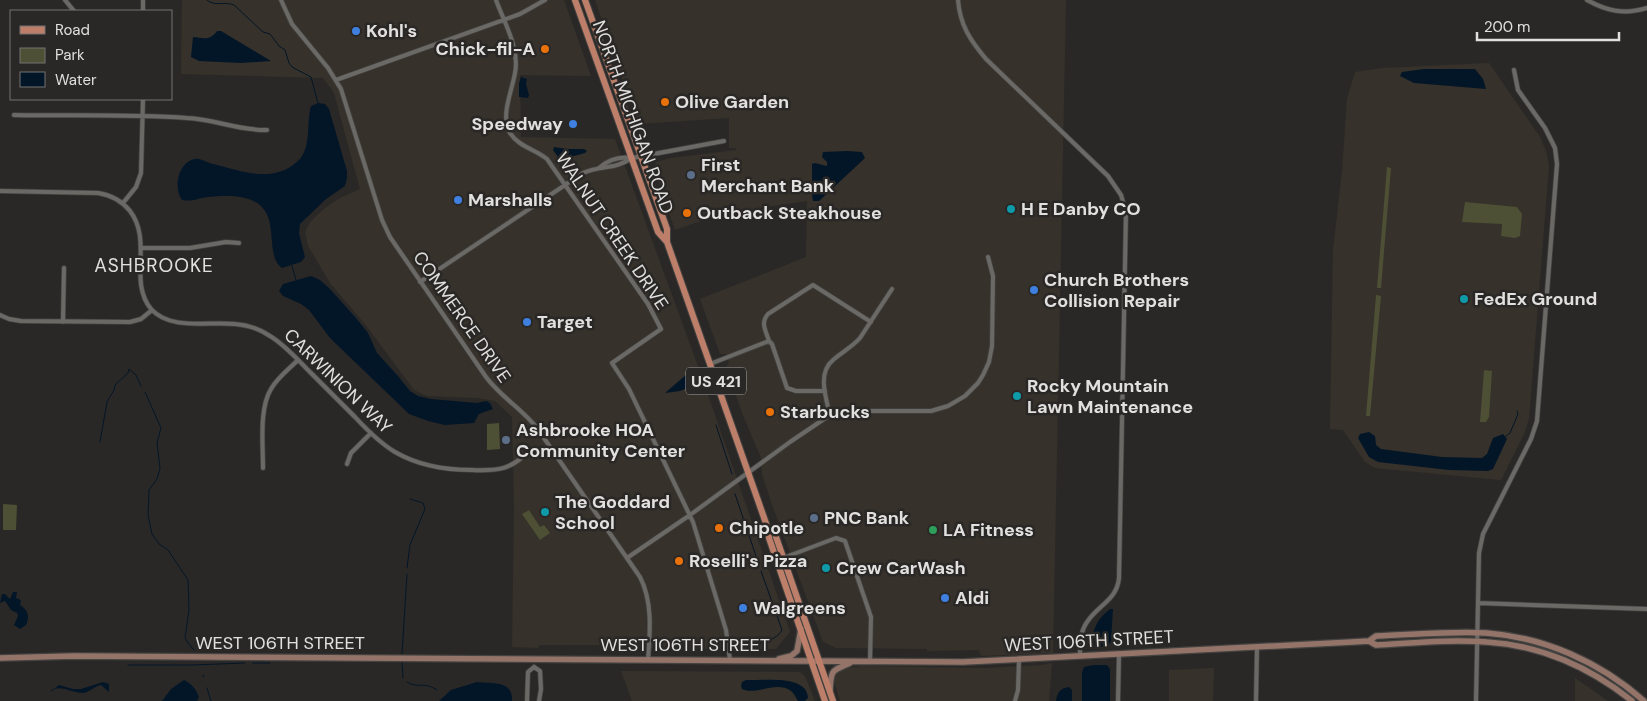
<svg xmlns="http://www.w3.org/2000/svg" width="1647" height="701" font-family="'DM Sans',sans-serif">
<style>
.built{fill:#36312a}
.green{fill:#4d5034}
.water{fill:#031628}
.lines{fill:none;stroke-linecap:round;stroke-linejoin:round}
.stream{stroke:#031628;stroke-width:1}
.street-casing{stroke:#444341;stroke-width:5.5}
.secondary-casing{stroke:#444341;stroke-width:8}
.primary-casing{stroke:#444341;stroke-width:8}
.street{stroke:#6a6966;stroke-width:4}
.secondary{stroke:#947468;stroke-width:5.5}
.primary{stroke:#bd7f69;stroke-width:6}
.shop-dot{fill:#3f7fe0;stroke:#2a2826;stroke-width:2}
.food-dot{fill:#e8710a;stroke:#2a2826;stroke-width:2}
.service-dot{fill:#5c6f8a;stroke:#2a2826;stroke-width:2}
.culture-dot{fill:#0f9aa8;stroke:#2a2826;stroke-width:2}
.leisure-dot{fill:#2e9e5b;stroke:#2a2826;stroke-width:2}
.labels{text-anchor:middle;stroke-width:5;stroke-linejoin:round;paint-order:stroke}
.shield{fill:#2a2826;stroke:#aaa9a7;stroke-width:1}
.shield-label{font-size:16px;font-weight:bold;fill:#e1e0de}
.poi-label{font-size:18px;font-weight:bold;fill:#e1e0de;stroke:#2a2826;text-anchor:start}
.street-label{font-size:18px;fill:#e1e0de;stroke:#2a2826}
.neighbourhood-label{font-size:19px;letter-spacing:1px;fill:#e1e0de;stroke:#2a2826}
</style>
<rect width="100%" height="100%" fill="#2a2826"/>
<!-- built -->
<path class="built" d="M182,0H564L591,76L520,75L521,137L615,139L698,366L790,632L776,649H658L629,645H539L538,648L512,647L514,509L512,417L495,401L477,398L427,396L414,390L365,324L330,283L308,246L305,232L310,222L325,208L340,198L360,189L334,93L323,78L181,74Z
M595,0H1066L1053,653L981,656L979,650L927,651V649L836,648L823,642L771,502L762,474L761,458L742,413L726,367L729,363L726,354H720L700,299L806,257L807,201L724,213L675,230L654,169L656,162L671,158L736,150V148H729V118L638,124Z
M1489,63L1540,137L1546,151L1549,166L1529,418L1525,432L1501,480L1375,468L1365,462L1343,430L1330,429L1333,250L1342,171L1347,99L1355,72L1383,68Z
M1052,663L1049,701H840L834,680L838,671L842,669L861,666L985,668L1042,665Z
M1214,668L1213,701H1169V670Z
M621,671L800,672L805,676L815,701H632Z
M1575,678L1608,701H1575Z"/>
<!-- green -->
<path class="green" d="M1387,167L1391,168L1381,288H1377Z
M1465,202L1517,207L1522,214L1520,236L1515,238L1501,236L1502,224L1462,222Z
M1376,295L1381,296L1370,416H1366Z
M1484,370L1492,371L1489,417L1486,422H1480Z
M499,423L500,449L487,450V424Z
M3,504L17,505L16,530H3Z
M529,510L540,527L544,525L550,533L540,540L522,514Z"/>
<!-- water -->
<path class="water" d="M217,31H221L271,61L241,63L199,61L191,57L193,37C203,38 210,41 217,31Z
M1424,69H1475L1483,79L1486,89L1414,83L1400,76L1402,72Z
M521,77L527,79L526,84L529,95L528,98L519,97V83Z
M318,103L325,104L329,109L347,171V178L345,186L326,199L300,224L299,233L305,257L301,262L282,268C267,258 276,227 265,211C254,194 227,195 208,197C198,198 194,202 182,200C173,188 178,162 195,159C201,158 207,163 213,164C242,171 273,184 298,161C312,148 306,122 311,106Z
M554,147L567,149H584L587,151L585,153L563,159L558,157L553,150Z
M847,151L862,152L865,158L819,201H813L812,195V164L815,163L827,166V162L822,157L823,152Z
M311,276L320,280L330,289L356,318L368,333L377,353L398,376L410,391L418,396L431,399L477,403L486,401L490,403L493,409L479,414L474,423L445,425L428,421L409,414L330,338L309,310L301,304L283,296L279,291L283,284Z
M691,373L696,377L697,388L693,386L680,391L665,393L687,374Z
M1369,432L1375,436L1376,445L1381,449L1442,457L1482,458L1487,454L1493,438L1503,434L1507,439L1493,469L1488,471L1449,470L1378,462L1369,457L1358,438L1360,434Z
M13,592H17L16,598L21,600L20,605C28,610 30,616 26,625L20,629L14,625L18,616L17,613L11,610L5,601L0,603L2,594H5L10,599Z
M1110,609H1113L1111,642C1106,648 1098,648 1092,644C1092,629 1098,618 1110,609Z
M1093,665H1107L1110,669V701H1082V672L1084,667Z
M184,680C192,684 196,689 199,697L197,701H162L171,689Z
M746,680C763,681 807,674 808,698L805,701H798C796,698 794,693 791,691C776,680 757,696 742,689L741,686L742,682Z
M103,682L109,684V692L101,685C95,686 90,692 83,693C73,693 63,686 54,689L59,685L73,689H81Z
M477,682C493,684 513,680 512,701H439L451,690Z
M1069,687L1072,690V701H1056C1057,692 1061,688 1069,687Z"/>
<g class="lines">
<!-- stream -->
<path class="stream" d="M207,0C214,7 224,1 234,5L263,32L270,34L279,46L285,50L289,63L292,67L311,77L318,103
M292,266L296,280
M145,392L161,428L157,443L160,468L157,479L149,490L148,515L152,534L159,544L168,550L188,580L189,610L185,638L188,643L194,650
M716,425L732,474
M1505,437L1510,433L1518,414L1517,411
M100,442L107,402L114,390L115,385L128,373L129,369L136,375L141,386
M735,494L757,559
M407,568L410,545L425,509L423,503L410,499
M736,647C749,648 776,642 782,630L761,571
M402,654L407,574
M253,663H270
M402,663L403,678
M128,665H193L245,663
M203,675L204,677
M407,682C417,689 424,681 437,690
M207,688L211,701
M51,691L54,689"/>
<!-- street casing -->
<g class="street-casing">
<path id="street" d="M65,0L74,11
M281,0L292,24L328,68L341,89L382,220L390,237L486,377C501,397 522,409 537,428L640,577C653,602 650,633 648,660
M496,0C504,22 520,49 515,73C512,91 500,116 510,133C519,147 535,149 547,159L648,304L661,329L612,363L629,389L693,522L726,630L730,660
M958,0C960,25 970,40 986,59L1108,176L1121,195L1126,212L1119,578C1117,600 1098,605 1087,622C1080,632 1080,644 1080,656
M1587,0C1607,11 1624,15 1647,8
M143,11V0
M336,80L520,14L545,0
M14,115C71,116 130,114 187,118C214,119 240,131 267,130
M599,168C609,159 619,156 632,158L724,141
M0,191L98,193C111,195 122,201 130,211C153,241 128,281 151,309C171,331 209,321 235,324C247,325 260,329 270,336C285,345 297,359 310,372C325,387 340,402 355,417C367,430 380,443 395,452C419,466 445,470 472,470C498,471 511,470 530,450
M123,203L136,187L141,173L143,99
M141,248H190L226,242L239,243
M420,282L583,173C601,165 614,170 632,158
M0,315L9,319L21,321L130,322L141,319L152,310
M63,322L64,268
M769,341C766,331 760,323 768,314L813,285L871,322
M710,364L769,341L772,344L787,388L796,391H825
M830,415C826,398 817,373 833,360C842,352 852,347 860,338L892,289
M347,464L351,453L371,433
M263,468C263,445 259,408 271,389C277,378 289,369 298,360
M627,558L690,515L790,442L830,415L851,411H931L948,406L965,396L978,383L983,375L989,362L992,346L993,276L988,257
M783,558L836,538L845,541L871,617L870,661
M1478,603L1647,609
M534,667L540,671L541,689L539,701
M527,701L528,672L534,667
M1015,701L1018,690L1019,660
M1118,701L1119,654
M1256,701L1257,647
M1476,701L1479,553L1483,534L1531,439L1537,421L1557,164L1555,148L1545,128L1518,90L1514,70"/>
</g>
<!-- secondary casing -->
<g class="secondary-casing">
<path id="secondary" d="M1369,641L1376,636C1412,635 1449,631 1486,633C1544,637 1600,662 1644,701
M0,658L74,656L963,662L1352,642L1369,641L1376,645C1413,643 1450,639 1487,642C1540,645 1590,667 1632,701
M779,659L791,656L797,651L801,629
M830,690C831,669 832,671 850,663"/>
</g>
<!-- primary casing -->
<g class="primary-casing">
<path id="primary" d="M575,0L658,232L667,242
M585,0L667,229V242L768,529L769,538L825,701
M768,529L775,534L833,701"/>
</g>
<!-- street -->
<use href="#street" class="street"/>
<!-- secondary -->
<use href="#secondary" class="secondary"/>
<!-- primary -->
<use href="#primary" class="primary"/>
</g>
<!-- markers -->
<g class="shop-dot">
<circle cx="356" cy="31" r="5"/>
<circle cx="573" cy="124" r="5"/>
<circle cx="458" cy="200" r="5"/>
<circle cx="1034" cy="290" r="5"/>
<circle cx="527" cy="322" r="5"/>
<circle cx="945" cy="598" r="5"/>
<circle cx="743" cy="608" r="5"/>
</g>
<g class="food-dot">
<circle cx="545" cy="49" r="5"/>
<circle cx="665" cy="102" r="5"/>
<circle cx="687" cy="213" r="5"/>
<circle cx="770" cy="412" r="5"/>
<circle cx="719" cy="528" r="5"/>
<circle cx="679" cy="561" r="5"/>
</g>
<g class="service-dot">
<circle cx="691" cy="175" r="5"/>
<circle cx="506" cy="440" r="5"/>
<circle cx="814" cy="518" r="5"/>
</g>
<g class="culture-dot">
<circle cx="1011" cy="209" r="5"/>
<circle cx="1464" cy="299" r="5"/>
<circle cx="1017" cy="396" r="5"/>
<circle cx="545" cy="512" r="5"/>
<circle cx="826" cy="568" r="5"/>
</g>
<circle class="leisure-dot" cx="933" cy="530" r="5"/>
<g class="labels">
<!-- shield labels -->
<rect class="shield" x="686" y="367.5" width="60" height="27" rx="4"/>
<g class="shield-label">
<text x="716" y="387">US 421</text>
</g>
<!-- poi labels -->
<g class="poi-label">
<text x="366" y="37">Kohl's</text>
<text x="535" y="55" text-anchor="end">Chick-fil-A</text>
<text x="675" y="108">Olive Garden</text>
<text x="563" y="130" text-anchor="end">Speedway</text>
<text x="701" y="171">First<tspan x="701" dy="21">Merchant Bank</tspan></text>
<text x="468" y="206">Marshalls</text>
<text x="1021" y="215">H E Danby CO</text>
<text x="697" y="219">Outback Steakhouse</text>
<text x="1044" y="286">Church Brothers<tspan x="1044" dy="21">Collision Repair</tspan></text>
<text x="1474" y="305">FedEx Ground</text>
<text x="537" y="328">Target</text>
<text x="1027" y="392">Rocky Mountain<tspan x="1027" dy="21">Lawn Maintenance</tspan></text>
<text x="780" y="418">Starbucks</text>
<text x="516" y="436">Ashbrooke HOA<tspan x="516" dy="21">Community Center</tspan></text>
<text x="555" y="508">The Goddard<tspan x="555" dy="21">School</tspan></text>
<text x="824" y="524">PNC Bank</text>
<text x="729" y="534">Chipotle</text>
<text x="943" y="536">LA Fitness</text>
<text x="689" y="567">Roselli's Pizza</text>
<text x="836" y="574">Crew CarWash</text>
<text x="955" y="604">Aldi</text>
<text x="753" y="614">Walgreens</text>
</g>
<!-- street labels -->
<g class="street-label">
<text transform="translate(633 117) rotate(70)" y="6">NORTH MICHIGAN ROAD</text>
<text transform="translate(612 231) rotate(56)" y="6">WALNUT CREEK DRIVE</text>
<text transform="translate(462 317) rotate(55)" y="6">COMMERCE DRIVE</text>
<text transform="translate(338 381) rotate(44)" y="6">CARWINION WAY</text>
<text transform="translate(1089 641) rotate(-3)" y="6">WEST 106TH STREET</text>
<text x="280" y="649">WEST 106TH STREET</text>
<text x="685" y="651">WEST 106TH STREET</text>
</g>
<!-- neighbourhood labels -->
<g class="neighbourhood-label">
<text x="154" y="272">ASHBROOKE</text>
</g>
</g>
<!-- legend -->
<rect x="10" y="10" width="162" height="90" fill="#2a2826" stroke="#737270"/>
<rect x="20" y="26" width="25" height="8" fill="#bd7f69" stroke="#737270"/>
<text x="55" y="35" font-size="15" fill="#e1e0de">Road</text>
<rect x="20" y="48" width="25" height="15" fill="#4d5034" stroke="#737270"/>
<text x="55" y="60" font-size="15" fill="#e1e0de">Park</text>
<rect x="20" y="72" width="25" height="15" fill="#031628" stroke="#737270"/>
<text x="55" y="85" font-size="15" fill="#e1e0de">Water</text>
<!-- scale -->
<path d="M1477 32v8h142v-8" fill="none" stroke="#e1e0de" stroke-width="2.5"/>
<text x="1484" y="32" font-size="15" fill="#e1e0de" stroke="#2a2826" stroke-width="4" paint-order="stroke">200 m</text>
</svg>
